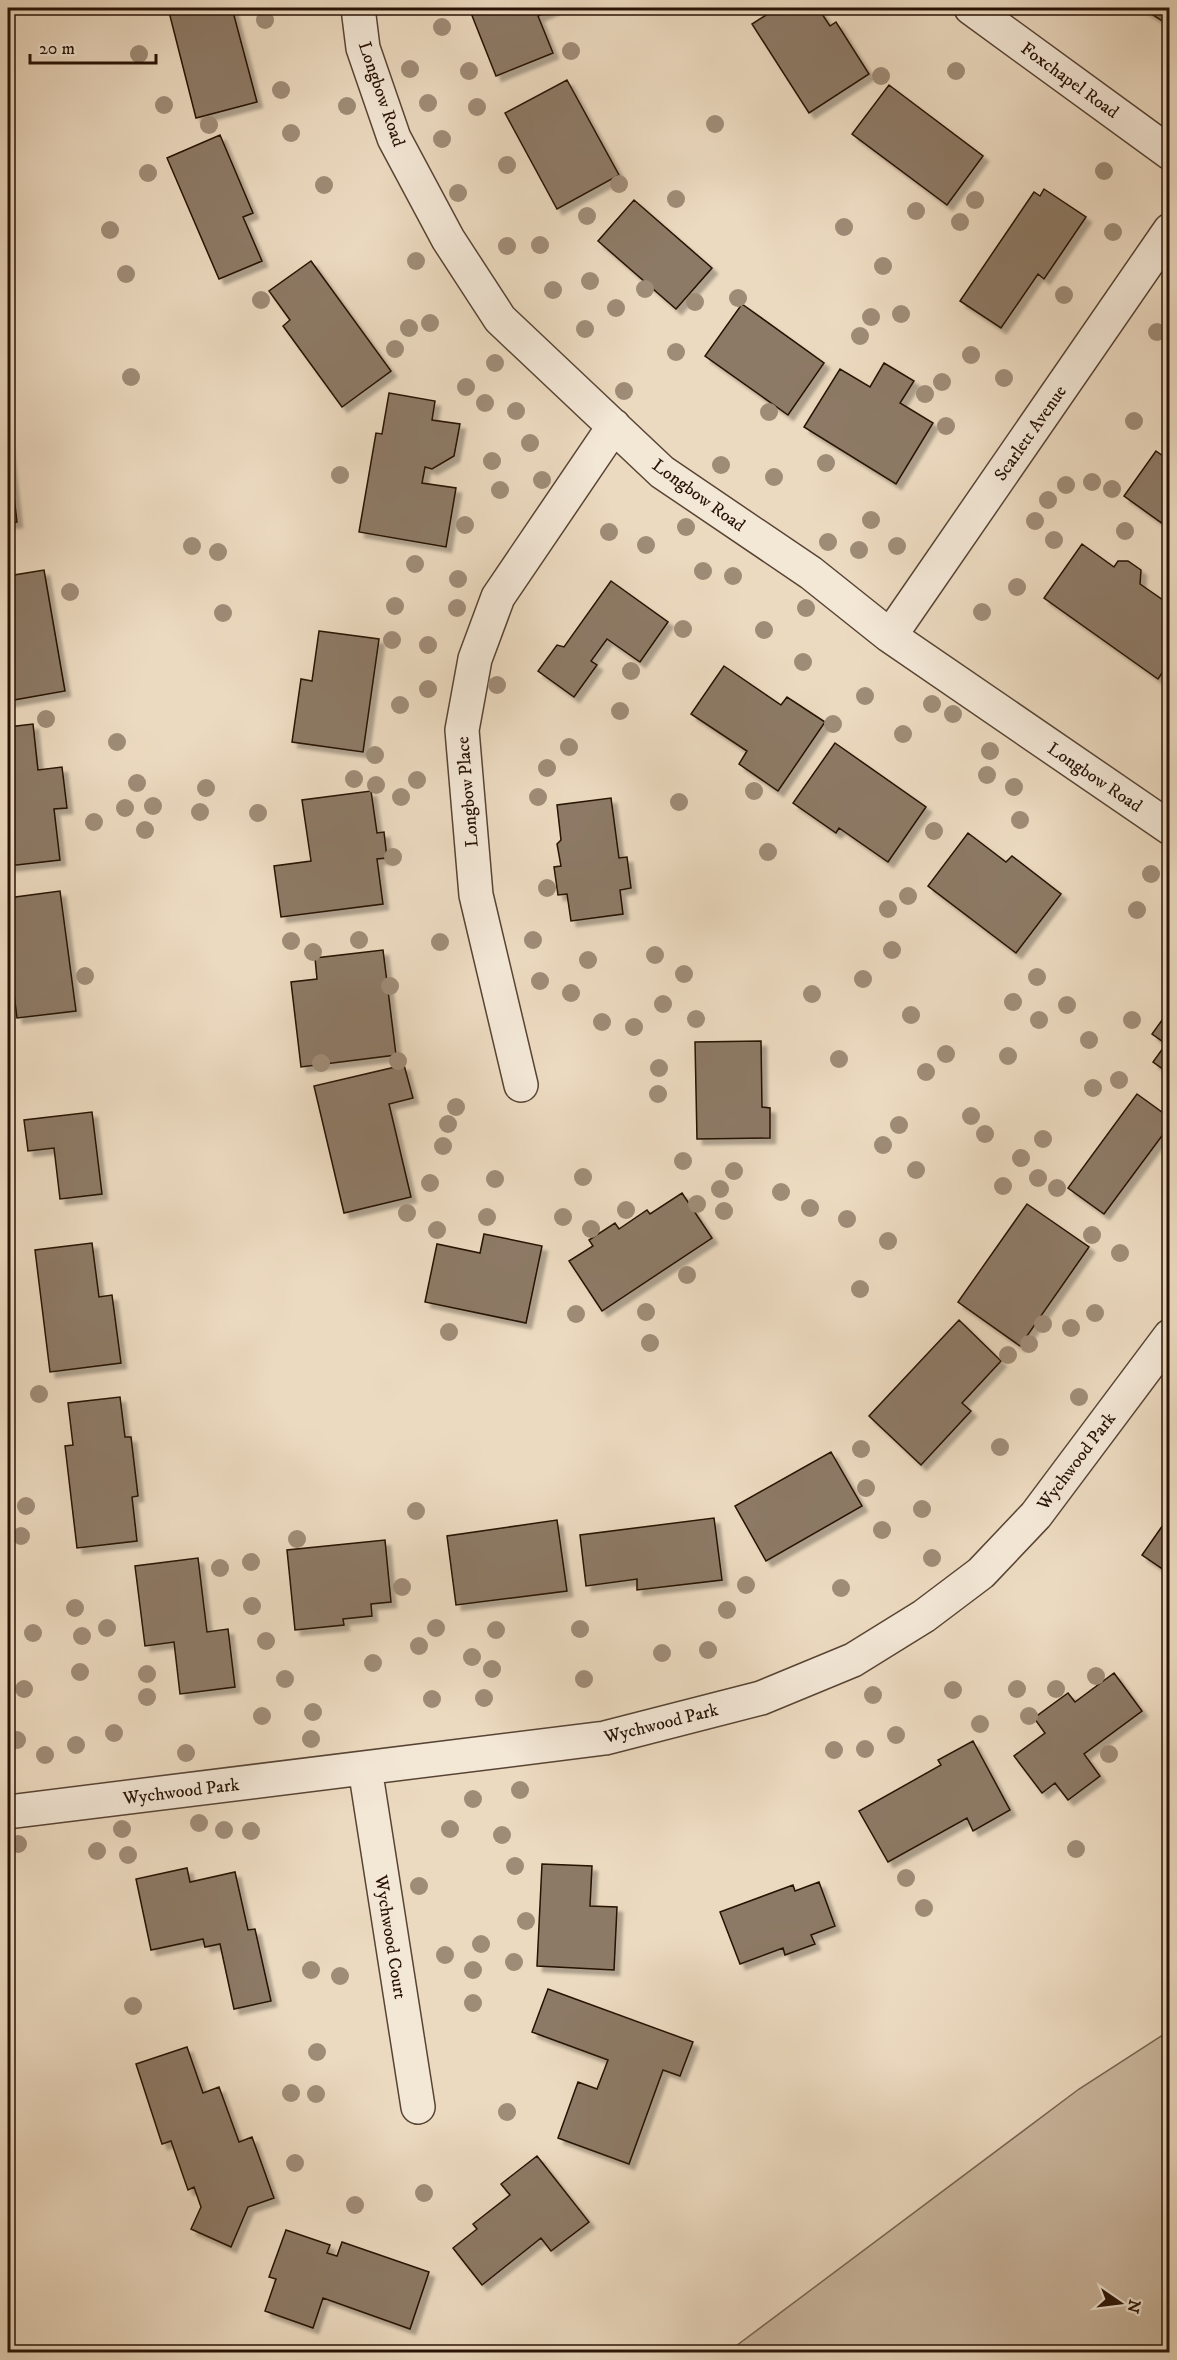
<svg xmlns="http://www.w3.org/2000/svg" width="1177" height="2360" font-family="'IM FELL DW Pica',serif">
<style>
.green{fill:#cbb8a0;stroke:#796552;stroke-width:1.5}
.building{fill:#8d7a66;stroke:#271205;stroke-width:1.5;filter:url(#shadow)}
.lines{fill:none;stroke-linecap:round;stroke-linejoin:round}
.street-casing{stroke:#584434;stroke-width:36}
.street{stroke:#f3e7d6;stroke-width:33}
.tree{fill:#9f8c77}
.labels{text-anchor:middle;stroke-width:4.5;stroke-linejoin:round;paint-order:stroke}
.street-label{font-size:18px;fill:#271205;stroke:#f3e7d6}
</style>
<defs>
<filter id="shadow"><feDropShadow dx="5.5" dy="5.5" stdDeviation="1.5" flood-color="#0004"/></filter>
</defs>
<rect width="100%" height="100%" fill="#ecdac0"/>
<filter id="stains"><feTurbulence type="fractalNoise" baseFrequency=".00333" numOctaves="4"/><feColorMatrix values="0 0 0 0 .2 0 0 0 0 .09 0 0 0 0 .02 0 0 0 .5 -.17"/></filter>
<radialGradient id="worn" r=".72"><stop offset=".6" stop-color="#630" stop-opacity="0"/><stop offset="1" stop-color="#630" stop-opacity=".3"/></radialGradient>
<!-- green -->
<path class="green" d="M1169,2031V2352H728L1079,2089Z"/>
<!-- building -->
<path class="building" d="M168,8H232L257,102L196,118Z
M469,8H555L538,16L553,53L496,76Z
M777,8H818L830,26L836,22L869,74L809,113L752,24Z
M1142,8H1170V26Z
M567,80L619,175L557,209L505,113Z
M889,85L983,156L947,205L852,134Z
M220,135L253,213L243,217L262,261L219,279L167,158Z
M1044,189L1086,217L1044,279L1038,274L1001,328L960,301L1034,192L1040,196Z
M634,200L712,268L676,309L598,241Z
M311,261L391,371L342,407L283,326L290,320L269,291Z
M742,304L824,363L788,415L705,356Z
M884,363L914,381L900,403L933,423L896,484L804,427L840,369L870,387Z
M389,393L435,401L432,420L460,424L454,456L432,469L425,467L422,483L456,488L446,547L359,532L376,433L382,434Z
M8,445L17,522L8,523Z
M1156,451L1170,461V529L1124,496Z
M1082,544L1114,567L1118,561H1128L1141,570L1140,584L1170,605V678L1162,673L1158,679L1044,598Z
M44,570L65,691L8,701V576Z
M611,581L668,622L640,662L607,639L591,661L597,665L574,697L538,671L557,645L564,647Z
M319,631L379,639L363,752L292,742L301,679L312,681Z
M724,666L781,705L787,697L825,722L778,791L739,764L747,751L691,714Z
M33,724L38,770L62,767L67,808L54,809L60,860L8,866V727Z
M835,743L926,807L888,862L839,828L836,833L793,803Z
M371,791L377,833L384,832L387,858L377,859L383,904L281,917L274,866L311,861L302,800Z
M611,798L619,858L627,857L631,888L620,890L623,914L571,921L567,894L558,895L554,867L561,866L557,844L561,840L557,805Z
M968,833L1006,862L1012,856L1061,894L1016,953L928,886Z
M60,891L76,1011L17,1018L8,945V898Z
M383,950L396,1055L301,1067L291,982L317,979L315,958Z
M1170,1009V1074L1153,1062L1166,1044L1152,1034Z
M761,1041L762,1107L770,1108V1138L697,1139L695,1042Z
M404,1065L413,1098L389,1104L411,1197L344,1213L314,1086Z
M1137,1094L1170,1118V1125L1104,1214L1068,1188Z
M92,1112L102,1194L60,1199L54,1148L28,1151L24,1120Z
M682,1193L712,1238L602,1311L569,1261L593,1246L589,1240L615,1223L619,1229L647,1210L650,1214Z
M1027,1204L1089,1247L1020,1346L958,1302Z
M484,1234L542,1246L526,1323L425,1302L437,1244L480,1253Z
M92,1243L99,1297L112,1295L121,1363L50,1372L35,1250Z
M959,1320L1001,1361L962,1403L971,1411L921,1465L869,1416Z
M120,1397L125,1437H131L138,1496L132,1497L137,1541L77,1548L65,1446L73,1445L68,1403Z
M831,1452L862,1506L766,1561L735,1506Z
M1170,1515V1574L1142,1555Z
M714,1518L722,1580L637,1590V1579L586,1586L580,1535Z
M557,1520L567,1591L456,1605L447,1536Z
M385,1540L391,1602L371,1604L372,1616L343,1619L344,1625L295,1630L287,1550Z
M198,1558L207,1632L228,1629L235,1687L180,1694L174,1642L145,1646L135,1566Z
M1114,1673L1142,1711L1084,1754L1100,1776L1068,1800L1055,1783L1042,1793L1014,1756L1045,1733L1034,1718L1068,1693L1075,1702Z
M973,1741L1010,1810L973,1831L967,1818L888,1862L859,1811L941,1765L938,1760Z
M542,1864L592,1866L590,1906L617,1907L614,1970L537,1966Z
M187,1868L190,1882L235,1872L248,1930L255,1929L271,2001L234,2009L220,1944L205,1947L203,1939L151,1950L136,1879Z
M819,1882L835,1926L811,1935L815,1944L785,1955L783,1948L740,1964L720,1912L793,1885L795,1891Z
M548,1989L693,2042L680,2076L663,2070L629,2164L558,2138L578,2082L597,2089L608,2060L532,2032Z
M187,2047L203,2093L219,2087L239,2142L252,2137L274,2198L248,2207L231,2247L191,2229L201,2207L194,2187L188,2190L171,2141L162,2144L136,2064Z
M537,2156L589,2222L551,2251L541,2238L482,2285L453,2248L477,2229L473,2224L510,2195L501,2184Z
M286,2230L330,2245L327,2253L337,2256L342,2242L429,2272L410,2329L323,2298L313,2328L265,2311L276,2279L269,2277Z"/>
<g class="lines">
<!-- street casing -->
<g class="street-casing">
<path id="street" d="M358,8L363,48L394,138L448,239L500,319L662,472L811,573L890,636L1170,828
M971,8L1170,153
M890,636L1170,230
M521,1085L476,895L462,730L475,659L498,597L614,426
M365,1768L418,2107
M8,1812L605,1738L761,1698L853,1660L924,1616L981,1573L1036,1515L1170,1336"/>
</g>
<!-- street -->
<use href="#street" class="street"/>
</g>
<!-- trees -->
<g class="tree">
<circle cx="265" cy="20" r="9"/>
<circle cx="442" cy="27" r="9"/>
<circle cx="571" cy="51" r="9"/>
<circle cx="139" cy="54" r="9"/>
<circle cx="410" cy="69" r="9"/>
<circle cx="469" cy="71" r="9"/>
<circle cx="956" cy="71" r="9"/>
<circle cx="881" cy="76" r="9"/>
<circle cx="281" cy="90" r="9"/>
<circle cx="428" cy="103" r="9"/>
<circle cx="164" cy="105" r="9"/>
<circle cx="347" cy="106" r="9"/>
<circle cx="477" cy="107" r="9"/>
<circle cx="715" cy="124" r="9"/>
<circle cx="209" cy="125" r="9"/>
<circle cx="291" cy="133" r="9"/>
<circle cx="442" cy="139" r="9"/>
<circle cx="507" cy="165" r="9"/>
<circle cx="1104" cy="171" r="9"/>
<circle cx="148" cy="173" r="9"/>
<circle cx="619" cy="184" r="9"/>
<circle cx="324" cy="185" r="9"/>
<circle cx="458" cy="193" r="9"/>
<circle cx="676" cy="199" r="9"/>
<circle cx="975" cy="200" r="9"/>
<circle cx="916" cy="211" r="9"/>
<circle cx="587" cy="216" r="9"/>
<circle cx="960" cy="222" r="9"/>
<circle cx="844" cy="227" r="9"/>
<circle cx="110" cy="230" r="9"/>
<circle cx="1113" cy="232" r="9"/>
<circle cx="540" cy="245" r="9"/>
<circle cx="507" cy="246" r="9"/>
<circle cx="416" cy="261" r="9"/>
<circle cx="883" cy="266" r="9"/>
<circle cx="126" cy="274" r="9"/>
<circle cx="590" cy="281" r="9"/>
<circle cx="645" cy="289" r="9"/>
<circle cx="553" cy="290" r="9"/>
<circle cx="1064" cy="295" r="9"/>
<circle cx="738" cy="298" r="9"/>
<circle cx="261" cy="300" r="9"/>
<circle cx="695" cy="302" r="9"/>
<circle cx="616" cy="308" r="9"/>
<circle cx="901" cy="314" r="9"/>
<circle cx="871" cy="317" r="9"/>
<circle cx="430" cy="323" r="9"/>
<circle cx="409" cy="328" r="9"/>
<circle cx="585" cy="329" r="9"/>
<circle cx="1157" cy="332" r="9"/>
<circle cx="860" cy="336" r="9"/>
<circle cx="395" cy="349" r="9"/>
<circle cx="676" cy="352" r="9"/>
<circle cx="971" cy="355" r="9"/>
<circle cx="495" cy="363" r="9"/>
<circle cx="131" cy="377" r="9"/>
<circle cx="1004" cy="378" r="9"/>
<circle cx="942" cy="382" r="9"/>
<circle cx="466" cy="387" r="9"/>
<circle cx="624" cy="391" r="9"/>
<circle cx="925" cy="394" r="9"/>
<circle cx="485" cy="403" r="9"/>
<circle cx="516" cy="411" r="9"/>
<circle cx="769" cy="412" r="9"/>
<circle cx="1134" cy="421" r="9"/>
<circle cx="946" cy="426" r="9"/>
<circle cx="530" cy="443" r="9"/>
<circle cx="492" cy="461" r="9"/>
<circle cx="826" cy="463" r="9"/>
<circle cx="721" cy="465" r="9"/>
<circle cx="340" cy="475" r="9"/>
<circle cx="774" cy="477" r="9"/>
<circle cx="542" cy="480" r="9"/>
<circle cx="1092" cy="482" r="9"/>
<circle cx="1066" cy="485" r="9"/>
<circle cx="1112" cy="489" r="9"/>
<circle cx="500" cy="490" r="9"/>
<circle cx="1048" cy="500" r="9"/>
<circle cx="871" cy="520" r="9"/>
<circle cx="1035" cy="521" r="9"/>
<circle cx="465" cy="525" r="9"/>
<circle cx="686" cy="527" r="9"/>
<circle cx="1125" cy="531" r="9"/>
<circle cx="609" cy="532" r="9"/>
<circle cx="1054" cy="540" r="9"/>
<circle cx="828" cy="542" r="9"/>
<circle cx="646" cy="545" r="9"/>
<circle cx="192" cy="546" r="9"/>
<circle cx="897" cy="546" r="9"/>
<circle cx="859" cy="550" r="9"/>
<circle cx="218" cy="552" r="9"/>
<circle cx="415" cy="564" r="9"/>
<circle cx="703" cy="571" r="9"/>
<circle cx="733" cy="576" r="9"/>
<circle cx="458" cy="579" r="9"/>
<circle cx="1017" cy="587" r="9"/>
<circle cx="70" cy="592" r="9"/>
<circle cx="395" cy="606" r="9"/>
<circle cx="457" cy="608" r="9"/>
<circle cx="806" cy="608" r="9"/>
<circle cx="982" cy="612" r="9"/>
<circle cx="223" cy="613" r="9"/>
<circle cx="683" cy="629" r="9"/>
<circle cx="764" cy="630" r="9"/>
<circle cx="392" cy="640" r="9"/>
<circle cx="428" cy="645" r="9"/>
<circle cx="803" cy="662" r="9"/>
<circle cx="631" cy="671" r="9"/>
<circle cx="497" cy="685" r="9"/>
<circle cx="428" cy="689" r="9"/>
<circle cx="865" cy="696" r="9"/>
<circle cx="932" cy="704" r="9"/>
<circle cx="400" cy="705" r="9"/>
<circle cx="620" cy="711" r="9"/>
<circle cx="953" cy="714" r="9"/>
<circle cx="46" cy="719" r="9"/>
<circle cx="833" cy="724" r="9"/>
<circle cx="903" cy="734" r="9"/>
<circle cx="117" cy="742" r="9"/>
<circle cx="569" cy="747" r="9"/>
<circle cx="990" cy="751" r="9"/>
<circle cx="375" cy="755" r="9"/>
<circle cx="547" cy="768" r="9"/>
<circle cx="987" cy="775" r="9"/>
<circle cx="354" cy="779" r="9"/>
<circle cx="417" cy="780" r="9"/>
<circle cx="137" cy="783" r="9"/>
<circle cx="376" cy="785" r="9"/>
<circle cx="1014" cy="787" r="9"/>
<circle cx="206" cy="788" r="9"/>
<circle cx="754" cy="791" r="9"/>
<circle cx="401" cy="797" r="9"/>
<circle cx="538" cy="797" r="9"/>
<circle cx="679" cy="802" r="9"/>
<circle cx="153" cy="806" r="9"/>
<circle cx="125" cy="808" r="9"/>
<circle cx="200" cy="812" r="9"/>
<circle cx="258" cy="813" r="9"/>
<circle cx="1020" cy="820" r="9"/>
<circle cx="94" cy="822" r="9"/>
<circle cx="145" cy="830" r="9"/>
<circle cx="934" cy="831" r="9"/>
<circle cx="768" cy="852" r="9"/>
<circle cx="393" cy="857" r="9"/>
<circle cx="1151" cy="874" r="9"/>
<circle cx="547" cy="888" r="9"/>
<circle cx="908" cy="896" r="9"/>
<circle cx="888" cy="909" r="9"/>
<circle cx="1137" cy="910" r="9"/>
<circle cx="359" cy="940" r="9"/>
<circle cx="533" cy="940" r="9"/>
<circle cx="291" cy="941" r="9"/>
<circle cx="440" cy="942" r="9"/>
<circle cx="892" cy="950" r="9"/>
<circle cx="313" cy="952" r="9"/>
<circle cx="655" cy="955" r="9"/>
<circle cx="588" cy="960" r="9"/>
<circle cx="684" cy="974" r="9"/>
<circle cx="85" cy="976" r="9"/>
<circle cx="1037" cy="977" r="9"/>
<circle cx="863" cy="979" r="9"/>
<circle cx="540" cy="981" r="9"/>
<circle cx="390" cy="986" r="9"/>
<circle cx="571" cy="993" r="9"/>
<circle cx="812" cy="994" r="9"/>
<circle cx="1013" cy="1002" r="9"/>
<circle cx="663" cy="1004" r="9"/>
<circle cx="1067" cy="1005" r="9"/>
<circle cx="911" cy="1015" r="9"/>
<circle cx="696" cy="1019" r="9"/>
<circle cx="1039" cy="1020" r="9"/>
<circle cx="1132" cy="1020" r="9"/>
<circle cx="602" cy="1022" r="9"/>
<circle cx="634" cy="1027" r="9"/>
<circle cx="1089" cy="1040" r="9"/>
<circle cx="946" cy="1054" r="9"/>
<circle cx="1008" cy="1056" r="9"/>
<circle cx="839" cy="1059" r="9"/>
<circle cx="398" cy="1061" r="9"/>
<circle cx="321" cy="1063" r="9"/>
<circle cx="659" cy="1068" r="9"/>
<circle cx="926" cy="1072" r="9"/>
<circle cx="1119" cy="1080" r="9"/>
<circle cx="1093" cy="1088" r="9"/>
<circle cx="658" cy="1094" r="9"/>
<circle cx="456" cy="1107" r="9"/>
<circle cx="971" cy="1116" r="9"/>
<circle cx="448" cy="1124" r="9"/>
<circle cx="899" cy="1125" r="9"/>
<circle cx="985" cy="1134" r="9"/>
<circle cx="1043" cy="1139" r="9"/>
<circle cx="883" cy="1145" r="9"/>
<circle cx="443" cy="1146" r="9"/>
<circle cx="1021" cy="1158" r="9"/>
<circle cx="683" cy="1161" r="9"/>
<circle cx="916" cy="1170" r="9"/>
<circle cx="734" cy="1171" r="9"/>
<circle cx="583" cy="1177" r="9"/>
<circle cx="1038" cy="1178" r="9"/>
<circle cx="495" cy="1179" r="9"/>
<circle cx="430" cy="1183" r="9"/>
<circle cx="1003" cy="1186" r="9"/>
<circle cx="1057" cy="1188" r="9"/>
<circle cx="720" cy="1189" r="9"/>
<circle cx="781" cy="1192" r="9"/>
<circle cx="697" cy="1204" r="9"/>
<circle cx="810" cy="1208" r="9"/>
<circle cx="626" cy="1210" r="9"/>
<circle cx="724" cy="1211" r="9"/>
<circle cx="407" cy="1213" r="9"/>
<circle cx="487" cy="1217" r="9"/>
<circle cx="563" cy="1217" r="9"/>
<circle cx="847" cy="1219" r="9"/>
<circle cx="591" cy="1229" r="9"/>
<circle cx="437" cy="1230" r="9"/>
<circle cx="1092" cy="1235" r="9"/>
<circle cx="888" cy="1241" r="9"/>
<circle cx="1120" cy="1253" r="9"/>
<circle cx="687" cy="1275" r="9"/>
<circle cx="860" cy="1289" r="9"/>
<circle cx="646" cy="1312" r="9"/>
<circle cx="1095" cy="1313" r="9"/>
<circle cx="576" cy="1314" r="9"/>
<circle cx="1043" cy="1324" r="9"/>
<circle cx="1071" cy="1328" r="9"/>
<circle cx="449" cy="1332" r="9"/>
<circle cx="650" cy="1343" r="9"/>
<circle cx="1029" cy="1344" r="9"/>
<circle cx="1008" cy="1355" r="9"/>
<circle cx="39" cy="1394" r="9"/>
<circle cx="1079" cy="1397" r="9"/>
<circle cx="1000" cy="1447" r="9"/>
<circle cx="861" cy="1449" r="9"/>
<circle cx="866" cy="1488" r="9"/>
<circle cx="26" cy="1506" r="9"/>
<circle cx="922" cy="1509" r="9"/>
<circle cx="416" cy="1511" r="9"/>
<circle cx="882" cy="1530" r="9"/>
<circle cx="21" cy="1536" r="9"/>
<circle cx="297" cy="1539" r="9"/>
<circle cx="932" cy="1558" r="9"/>
<circle cx="251" cy="1562" r="9"/>
<circle cx="220" cy="1568" r="9"/>
<circle cx="746" cy="1585" r="9"/>
<circle cx="402" cy="1587" r="9"/>
<circle cx="841" cy="1588" r="9"/>
<circle cx="252" cy="1606" r="9"/>
<circle cx="75" cy="1608" r="9"/>
<circle cx="727" cy="1610" r="9"/>
<circle cx="107" cy="1628" r="9"/>
<circle cx="436" cy="1628" r="9"/>
<circle cx="580" cy="1629" r="9"/>
<circle cx="496" cy="1630" r="9"/>
<circle cx="33" cy="1633" r="9"/>
<circle cx="82" cy="1636" r="9"/>
<circle cx="266" cy="1641" r="9"/>
<circle cx="419" cy="1646" r="9"/>
<circle cx="708" cy="1650" r="9"/>
<circle cx="662" cy="1653" r="9"/>
<circle cx="472" cy="1657" r="9"/>
<circle cx="373" cy="1663" r="9"/>
<circle cx="492" cy="1669" r="9"/>
<circle cx="80" cy="1672" r="9"/>
<circle cx="147" cy="1674" r="9"/>
<circle cx="1096" cy="1676" r="9"/>
<circle cx="285" cy="1679" r="9"/>
<circle cx="584" cy="1679" r="9"/>
<circle cx="24" cy="1689" r="9"/>
<circle cx="1017" cy="1689" r="9"/>
<circle cx="1056" cy="1689" r="9"/>
<circle cx="953" cy="1690" r="9"/>
<circle cx="873" cy="1695" r="9"/>
<circle cx="147" cy="1697" r="9"/>
<circle cx="484" cy="1698" r="9"/>
<circle cx="432" cy="1699" r="9"/>
<circle cx="313" cy="1712" r="9"/>
<circle cx="262" cy="1716" r="9"/>
<circle cx="1029" cy="1716" r="9"/>
<circle cx="980" cy="1724" r="9"/>
<circle cx="114" cy="1733" r="9"/>
<circle cx="896" cy="1735" r="9"/>
<circle cx="311" cy="1739" r="9"/>
<circle cx="17" cy="1740" r="9"/>
<circle cx="76" cy="1745" r="9"/>
<circle cx="865" cy="1749" r="9"/>
<circle cx="834" cy="1750" r="9"/>
<circle cx="186" cy="1753" r="9"/>
<circle cx="1109" cy="1754" r="9"/>
<circle cx="45" cy="1755" r="9"/>
<circle cx="520" cy="1790" r="9"/>
<circle cx="473" cy="1799" r="9"/>
<circle cx="199" cy="1823" r="9"/>
<circle cx="122" cy="1829" r="9"/>
<circle cx="450" cy="1829" r="9"/>
<circle cx="224" cy="1830" r="9"/>
<circle cx="251" cy="1831" r="9"/>
<circle cx="502" cy="1835" r="9"/>
<circle cx="18" cy="1844" r="9"/>
<circle cx="1076" cy="1849" r="9"/>
<circle cx="97" cy="1851" r="9"/>
<circle cx="128" cy="1855" r="9"/>
<circle cx="515" cy="1866" r="9"/>
<circle cx="906" cy="1878" r="9"/>
<circle cx="419" cy="1886" r="9"/>
<circle cx="924" cy="1908" r="9"/>
<circle cx="526" cy="1921" r="9"/>
<circle cx="481" cy="1944" r="9"/>
<circle cx="445" cy="1955" r="9"/>
<circle cx="514" cy="1962" r="9"/>
<circle cx="311" cy="1970" r="9"/>
<circle cx="473" cy="1970" r="9"/>
<circle cx="340" cy="1976" r="9"/>
<circle cx="473" cy="2003" r="9"/>
<circle cx="133" cy="2006" r="9"/>
<circle cx="317" cy="2052" r="9"/>
<circle cx="291" cy="2093" r="9"/>
<circle cx="316" cy="2094" r="9"/>
<circle cx="507" cy="2112" r="9"/>
<circle cx="295" cy="2163" r="9"/>
<circle cx="424" cy="2193" r="9"/>
<circle cx="355" cy="2205" r="9"/>
</g>
<g class="labels">
<!-- street labels -->
<g class="street-label">
<text transform="translate(1070 80) rotate(36)" y="6">Foxchapel Road</text>
<text transform="translate(382 94) rotate(71)" y="6">Longbow Road</text>
<text transform="translate(1030 433) rotate(-55)" y="6">Scarlett Avenue</text>
<text transform="translate(699 495) rotate(36)" y="6">Longbow Road</text>
<text transform="translate(1095 777) rotate(34)" y="6">Longbow Road</text>
<text transform="translate(467 792) rotate(-95)" y="6">Longbow Place</text>
<text transform="translate(1076 1461) rotate(-53)" y="6">Wychwood Park</text>
<text transform="translate(661 1723) rotate(-14)" y="6">Wychwood Park</text>
<text transform="translate(181 1791) rotate(-7)" y="6">Wychwood Park</text>
<text transform="translate(391 1937) rotate(81)" y="6">Wychwood Court</text>
</g>
</g>
<!-- margin -->
<rect width="1177" height="2360" fill="none" stroke="#ecdac0" stroke-width="30"/>
<rect x="9" y="9" width="1159" height="2342" fill="none" stroke="#271205" stroke-width="3"/>
<rect x="15" y="15" width="1147" height="2330" fill="none" stroke="#271205" stroke-width="1.5"/>
<!-- north arrow -->
<g transform="translate(1120 2303) rotate(104)" stroke="#f3e7d6" stroke-width="4.5" paint-order="stroke">
<path d="M0-4.5L10 22L0 15L-10 22Z" fill="#271205"/>
<text y="-9" font-size="16" font-weight="bold" text-anchor="middle" fill="#271205">N</text>
</g>
<!-- scale -->
<path d="M30 54v9h126v-9" fill="none" stroke="#271205" stroke-width="3"/>
<text x="39" y="54" font-size="18" fill="#271205" stroke="#f3e7d6" stroke-width="4.5" paint-order="stroke">20 m</text>
<rect width="100%" height="100%" filter="url(#stains)"/>
<rect width="100%" height="100%" fill="url(#worn)"/>
</svg>
